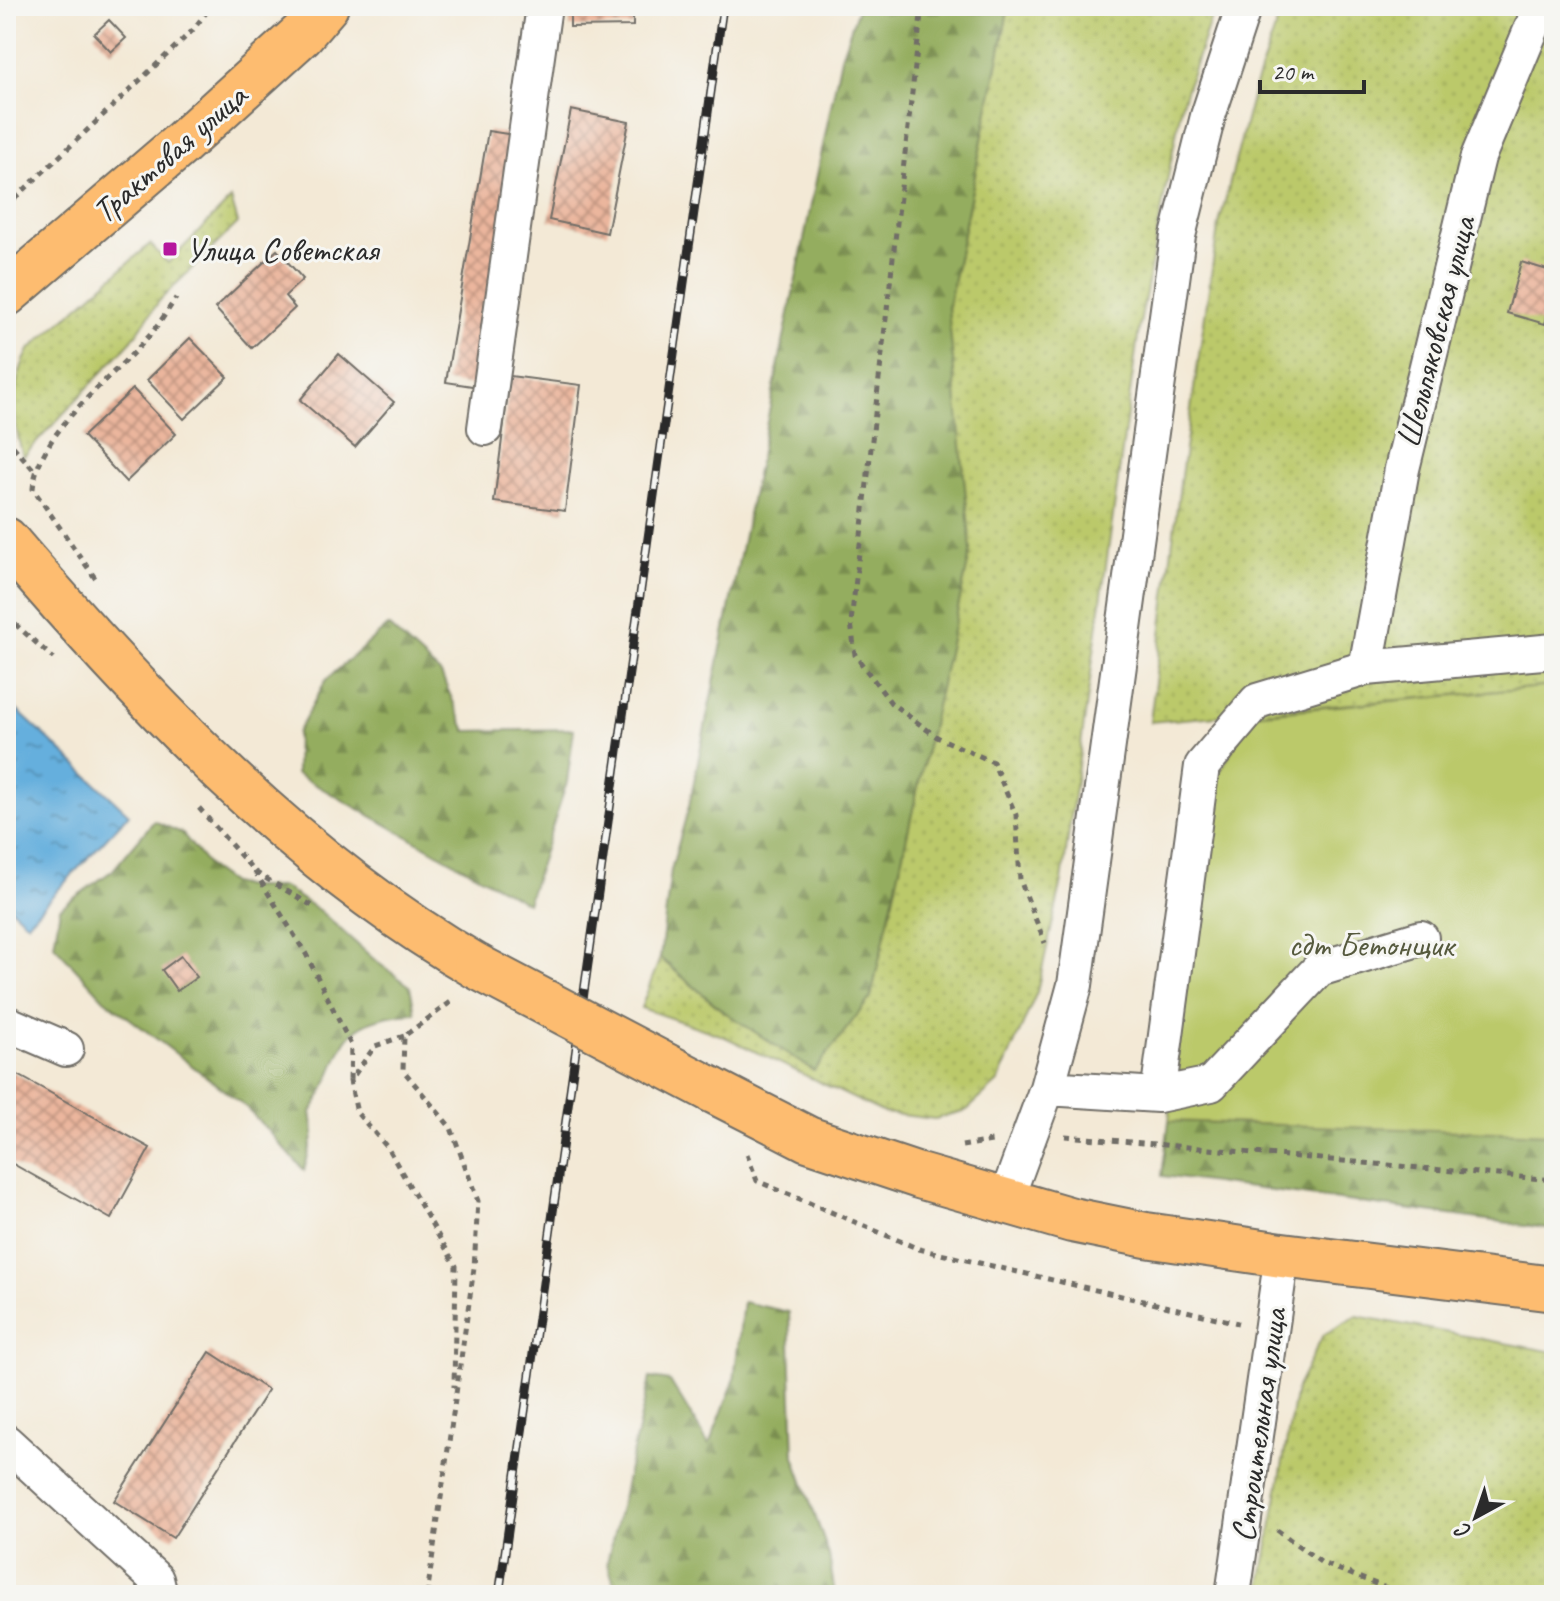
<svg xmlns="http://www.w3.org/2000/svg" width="1560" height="1601" font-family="Caveat,sans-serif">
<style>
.grass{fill:url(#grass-dots);stroke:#737a4b;stroke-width:2}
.forest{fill:url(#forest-firs);stroke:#606c45;stroke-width:2}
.green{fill:#bbc96b;stroke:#737a4b;stroke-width:2}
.water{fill:url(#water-ripples);stroke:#486d84;stroke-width:2}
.building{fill:url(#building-cross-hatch)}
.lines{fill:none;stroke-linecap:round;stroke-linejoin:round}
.minor-casing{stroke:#716e67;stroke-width:38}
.major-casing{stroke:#716e67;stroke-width:48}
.path{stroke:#716e67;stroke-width:5;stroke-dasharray:6 6;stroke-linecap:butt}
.minor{stroke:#fff;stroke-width:34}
.major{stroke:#fdbc6f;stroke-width:44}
.rail-casing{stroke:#2b2b2b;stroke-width:9}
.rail{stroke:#f6f6f2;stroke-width:6;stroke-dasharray:18;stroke-linecap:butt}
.major-bridge-casing{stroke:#716e67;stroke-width:48;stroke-linecap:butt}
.major-bridge{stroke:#fdbc6f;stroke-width:44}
.poi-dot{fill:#b5179e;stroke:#f6f6f2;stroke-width:3}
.labels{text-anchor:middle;stroke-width:6;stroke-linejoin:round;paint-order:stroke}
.street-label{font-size:34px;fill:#2b2b2b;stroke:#f6f6f2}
.poi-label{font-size:34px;fill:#2b2b2b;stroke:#f6f6f2;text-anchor:start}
.park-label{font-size:34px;fill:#565a3e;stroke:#f6f6f2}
</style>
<defs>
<pattern id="grass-dots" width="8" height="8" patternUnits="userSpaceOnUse" patternTransform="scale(2)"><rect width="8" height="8" fill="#bbc96b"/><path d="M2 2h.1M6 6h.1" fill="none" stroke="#a1ad5d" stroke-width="1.8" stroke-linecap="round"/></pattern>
<pattern id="forest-firs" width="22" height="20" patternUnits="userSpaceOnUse" patternTransform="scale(2)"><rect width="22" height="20" fill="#94ad5f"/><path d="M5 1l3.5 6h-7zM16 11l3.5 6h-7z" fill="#798d4f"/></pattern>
<pattern id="water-ripples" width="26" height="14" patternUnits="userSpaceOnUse" patternTransform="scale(2)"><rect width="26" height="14" fill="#65afdd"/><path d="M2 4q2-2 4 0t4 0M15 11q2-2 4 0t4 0" fill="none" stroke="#538fb3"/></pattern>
<pattern id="building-cross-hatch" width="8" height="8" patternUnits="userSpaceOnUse" patternTransform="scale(2)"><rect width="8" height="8" fill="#ebb69d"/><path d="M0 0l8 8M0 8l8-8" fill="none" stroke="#bf9480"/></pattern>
</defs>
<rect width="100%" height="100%" fill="#f6f6f2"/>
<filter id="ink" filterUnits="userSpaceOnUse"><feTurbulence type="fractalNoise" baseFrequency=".0125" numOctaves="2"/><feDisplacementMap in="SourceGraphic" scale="16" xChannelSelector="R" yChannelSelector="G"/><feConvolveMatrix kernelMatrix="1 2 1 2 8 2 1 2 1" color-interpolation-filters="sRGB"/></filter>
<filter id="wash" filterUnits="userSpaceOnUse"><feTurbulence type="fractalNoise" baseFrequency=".006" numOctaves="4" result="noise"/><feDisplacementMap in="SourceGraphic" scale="32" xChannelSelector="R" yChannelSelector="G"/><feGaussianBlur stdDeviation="1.8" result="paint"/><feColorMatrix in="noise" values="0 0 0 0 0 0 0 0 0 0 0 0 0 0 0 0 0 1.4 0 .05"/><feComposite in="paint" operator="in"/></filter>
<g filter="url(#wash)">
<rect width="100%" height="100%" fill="#f3e9d6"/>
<!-- grass -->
<path class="grass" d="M1009,6H1215L1182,103L1139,329L1062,881L1037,992L998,1082L967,1110L935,1119L884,1113L723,1036L641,1008L660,958L723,1011L953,384L948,308Z
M1283,6H1554V686L1150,722L1181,476L1218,228L1255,86Z
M231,199L238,223L160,300L132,340L23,457C12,419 10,385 29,350L150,244L168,263Z
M1357,1316L1554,1352V1595H1259L1296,1389L1323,1335Z"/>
<!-- forest -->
<path class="forest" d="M859,6H1009L948,308L971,550L871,997L814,1071L723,1011L660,958L671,870L689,806L841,57Z
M388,626L441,674L466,731L574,729L567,782L527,903L296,774L297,733L326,680Z
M154,821L182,833L210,868L231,883L247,887H283L320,911L377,962L410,986L415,1013C329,1018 348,1056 311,1112L314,1134L304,1170L245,1106L104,999L54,945L60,908L113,870Z
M1169,1121L1554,1134V1229L1162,1176Z
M743,1302L789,1312L794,1456L829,1555L835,1595H619L607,1563L650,1378L670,1381L709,1445L734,1381Z"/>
<!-- green -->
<path class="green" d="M1554,686V1134L1169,1121L1203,802L1252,714Z"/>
<!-- water -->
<path class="water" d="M6,700L129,814L27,923L6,904Z"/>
<g id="blocks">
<!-- building -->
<path class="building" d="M570,6H633V26L570,27Z
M109,20L126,38L111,52L94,34Z
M571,110L629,122L607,233L549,220Z
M488,131L521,136L479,387L446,382Z
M277,250L303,279L285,296L295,308L252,348L215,308Z
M1521,262L1554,272V291L1545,324L1507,313Z
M190,338L228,377L184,419L147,380Z
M339,354L394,402L355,447L300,400Z
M510,376L581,385L565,511L494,502Z
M133,389L176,434L126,482L83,436Z
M181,956L197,977L177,991L162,970Z
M11,1071L150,1148L111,1219L6,1160V1080Z
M210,1352L268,1390L173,1538L114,1501Z"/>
</g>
</g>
<g filter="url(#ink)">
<use href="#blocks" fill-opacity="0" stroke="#716e67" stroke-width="2"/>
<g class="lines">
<!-- minor casing -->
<g class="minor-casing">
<path id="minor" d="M485,428L544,6
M1366,668L1402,469L1478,157L1541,6
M6,1023L66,1049
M1047,1088L1158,1095L1202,766L1257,701L1366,668L1554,651
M1158,1095L1211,1084L1319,969L1421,938
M1005,1202L1047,1088L1075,985L1178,236L1208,116L1244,6
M6,1442L156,1579L160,1595
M1233,1595L1282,1255"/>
</g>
<!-- major casing -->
<g class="major-casing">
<path id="major" d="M6,294L182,143L302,34L326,6
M6,540C142,699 294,861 476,966
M712,1090L808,1139L919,1176L1072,1220L1146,1235L1282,1255L1554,1289"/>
</g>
<!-- path -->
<path class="path" d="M922,6L851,622L855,655L891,703L937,737L993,762L1016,815L1020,880L1045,943
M6,207L192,31L211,6
M6,411L12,445L34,470
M95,578L33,489C38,430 113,378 151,334C160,323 168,310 176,298
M6,616L53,658
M199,808L255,872L306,954L351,1045L350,1081
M255,872L316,908
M404,1036L375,1046L350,1081L357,1113L387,1147L456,1266L454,1387
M1065,1136L1554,1180
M962,1146L992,1141
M747,1154L757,1181L919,1249L1238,1323
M1277,1530L1322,1563L1389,1589L1393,1595
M427,1595L474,1268L478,1201L451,1128L403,1070L404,1036L455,999"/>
<!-- minor -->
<use href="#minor" class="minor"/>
<!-- major -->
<use href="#major" class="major"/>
<!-- rail casing -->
<g class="rail-casing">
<path id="rail" d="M499,1595L723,6"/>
</g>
<!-- rail -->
<use href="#rail" class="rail"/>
<!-- major-bridge casing -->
<g class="major-bridge-casing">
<path id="major-bridge" d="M476,966L712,1090"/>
</g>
<!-- major-bridge -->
<use href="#major-bridge" class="major-bridge"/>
</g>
</g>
<!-- markers -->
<rect class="poi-dot" x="162" y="241" width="16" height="16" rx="4"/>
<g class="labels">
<!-- street labels -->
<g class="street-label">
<text transform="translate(169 153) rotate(-41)" y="12">Трактовая улица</text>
<text transform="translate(1435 332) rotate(-76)" y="12">Шельпяковская улица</text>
<text transform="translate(1258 1425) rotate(-82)" y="12">Строительная улица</text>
</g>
<!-- poi labels -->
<g class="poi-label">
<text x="186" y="261">Улица Советская</text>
</g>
<!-- park labels -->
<g class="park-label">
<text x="1371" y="956">сдт Бетонщик</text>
</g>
</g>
<!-- margin -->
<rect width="1560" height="1601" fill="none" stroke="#f6f6f2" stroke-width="32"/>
<!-- north arrow -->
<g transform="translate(1476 1517) rotate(220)" stroke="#f6f6f2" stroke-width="6" paint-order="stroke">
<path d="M0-6L14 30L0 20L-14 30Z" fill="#2b2b2b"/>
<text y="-12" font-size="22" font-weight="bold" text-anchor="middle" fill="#2b2b2b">С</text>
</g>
<!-- scale -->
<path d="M1260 80v12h104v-12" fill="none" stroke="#2b2b2b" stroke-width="4"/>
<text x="1272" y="80" font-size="24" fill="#2b2b2b" stroke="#f6f6f2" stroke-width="6" paint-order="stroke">20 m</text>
</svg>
